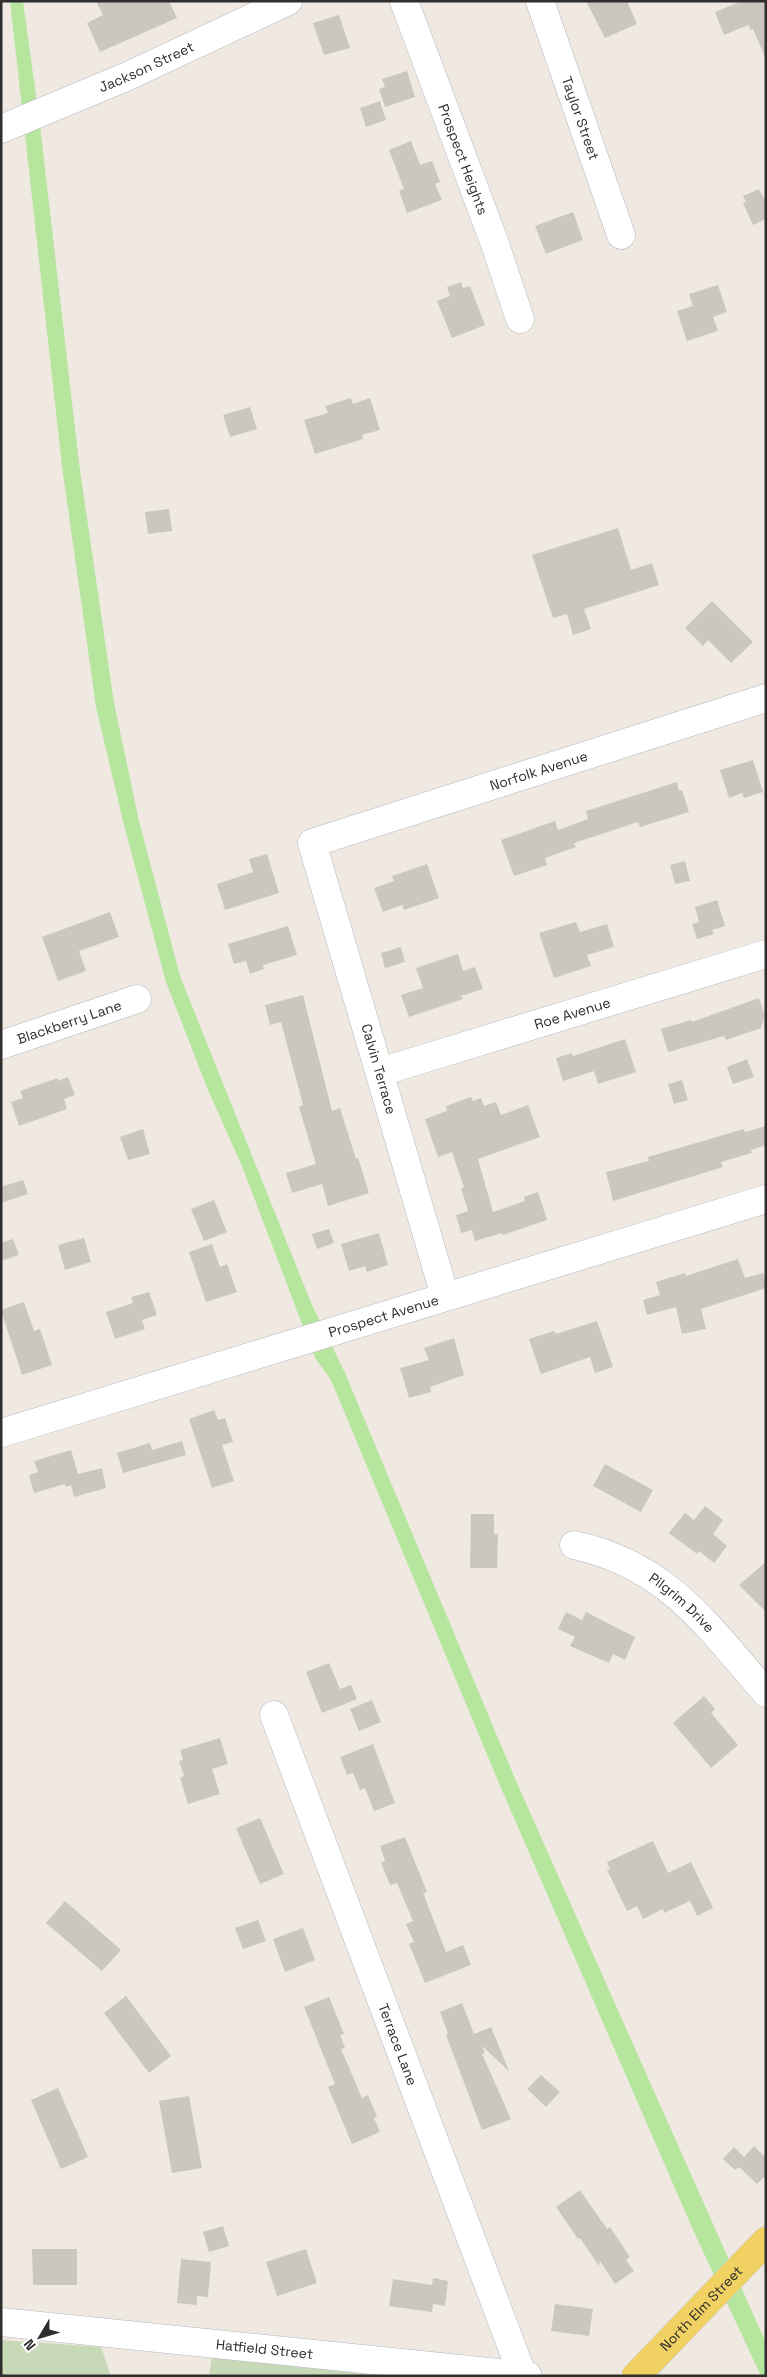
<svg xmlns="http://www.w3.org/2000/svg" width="767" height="2377" font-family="'Space Grotesk',sans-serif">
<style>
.green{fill:#b6e59e}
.cemetery{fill:#c8d9b8}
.building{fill:#cbc7bf}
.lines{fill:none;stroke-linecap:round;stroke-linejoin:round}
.minor-casing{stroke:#b4b7c1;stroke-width:29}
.major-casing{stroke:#c9c9c9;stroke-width:29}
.minor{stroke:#fff;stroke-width:28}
.major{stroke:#f2d163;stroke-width:28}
.labels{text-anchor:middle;stroke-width:4;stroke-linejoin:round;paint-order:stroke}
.street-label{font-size:14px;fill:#2e2e2e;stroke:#fff}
</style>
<rect width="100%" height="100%" fill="#efe9e1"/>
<!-- green -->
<path class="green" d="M10,1H23L40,125L79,463L114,703L139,821L180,976L312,1305L345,1373L516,1781L766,2343V2376H761L694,2232L501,1788L331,1380L315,1358L242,1166L208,1090L166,982L124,825L96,707L62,466Z"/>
<!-- cemetery -->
<path class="cemetery" d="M1,2340L101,2347L111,2376H1Z
M212,2355L379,2376H209Z"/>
<!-- building -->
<path class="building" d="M96,1H169L177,18L100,52L87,23L103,15Z
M586,1H627L637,24L605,38Z
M742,1H766V59L753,29L751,30L748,25L724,35L715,12Z
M339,15L350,48L324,55L313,23Z
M407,71L415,97L385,107L379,89L385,87L382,79Z
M380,101L386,120L366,127L360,108Z
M411,141L420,165L432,161L440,182L435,184L442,200L407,213L399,191L404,189L389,150Z
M759,189L766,202V219L753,225L743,203L746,202L743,196Z
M573,212L583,240L546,254L535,226Z
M461,282L463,288L470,286L485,325L452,338L437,301L450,296L447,287Z
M718,285L727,312L713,317L718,331L687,341L677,311L693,306L689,294Z
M351,398L353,404L370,398L380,430L362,435L363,439L315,454L304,420L328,413L325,406Z
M250,407L257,429L230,437L223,415Z
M169,509L172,531L148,534L145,512Z
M618,528L631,570L652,563L659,585L584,609L591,629L573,635L567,614L553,618L532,555Z
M712,601L753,642L731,663L708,640L703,646L685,628Z
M753,760L763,792L744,798L742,793L729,798L720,770Z
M677,782L679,791L682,790L689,812L640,827L638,822L574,843L576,847L545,858L547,865L514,876L501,840L555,821L558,830L588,819L586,811Z
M267,854L279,893L225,910L217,884L253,872L249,859Z
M685,861L690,881L675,884L670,865Z
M427,864L439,898L404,910L402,905L383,912L374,888L394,881L392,876Z
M717,900L725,926L712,930L714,934L697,939L692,924L699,922L695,907Z
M110,912L119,937L79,951L86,971L58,981L42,937Z
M576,922L580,932L607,924L614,947L587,955L591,966L554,978L539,933Z
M288,926L297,955L263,965L264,969L250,974L246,961L234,964L228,944Z
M401,947L405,962L385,968L381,953Z
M458,954L463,971L475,967L483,989L461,996L463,999L409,1017L401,995L423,988L416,968Z
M303,995L332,1111L340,1108L356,1159L358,1158L369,1193L328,1206L322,1184L292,1193L286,1173L316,1164L299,1107L303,1105L281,1022L270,1025L265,1005Z
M759,998L765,1016L761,1028L726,1040L724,1036L668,1052L661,1029L691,1020L692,1022Z
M625,1039L636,1072L598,1084L594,1071L563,1081L556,1058L572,1053L573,1056Z
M747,1059L754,1077L733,1084L727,1067Z
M68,1077L75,1095L64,1099L67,1109L19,1126L11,1102L23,1098L20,1091L58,1078V1081Z
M682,1080L688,1100L674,1104L668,1084Z
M471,1097L473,1101L481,1098L484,1106L496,1102L501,1115L528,1105L540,1137L478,1159L493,1212L525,1201L524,1197L538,1192L547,1220L503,1235L502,1233L475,1241L472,1230L461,1233L456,1215L468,1211L461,1188L464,1187L452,1152L438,1157L425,1119L447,1111L446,1106Z
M766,1126V1145L751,1150L752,1153L721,1162L723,1167L613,1201L606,1172L649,1161L648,1157L744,1129L745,1132Z
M143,1129L150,1154L128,1160L120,1137Z
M23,1180L28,1194L1,1203V1187Z
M214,1200L227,1232L204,1241L191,1209Z
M329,1229L334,1243L317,1249L312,1234Z
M379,1233L388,1265L367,1272L365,1266L349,1271L341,1244Z
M84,1238L91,1262L65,1270L58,1245Z
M13,1239L19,1255L1,1261V1243Z
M212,1244L220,1267L227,1264L237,1292L206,1302L189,1252Z
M738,1259L745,1278L763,1273L766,1288L701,1309L706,1329L682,1334L676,1307L647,1315L643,1300L660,1295L656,1282L685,1273L686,1276Z
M149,1292L157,1315L142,1320L145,1329L115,1339L106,1312L133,1303L131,1297Z
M24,1302L34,1331L40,1329L52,1365L22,1375L1,1310Z
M597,1321L613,1367L595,1373L590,1357L541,1374L529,1339L554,1331L556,1334Z
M454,1338L464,1375L430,1387L431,1392L409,1398L400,1368L429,1360L424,1348Z
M214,1410L218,1420L225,1418L233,1442L222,1445L234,1481L212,1488L189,1419Z
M182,1441L186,1455L123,1473L117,1453L150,1443L152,1450Z
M71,1450L78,1474L102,1468L106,1488L74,1497L71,1485L66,1487L65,1484L34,1493L29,1475L38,1472L34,1461Z
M605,1464L653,1490L641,1512L593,1486Z
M705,1506L723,1520L713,1534L727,1546L714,1563L699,1551L697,1554L669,1533L685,1513L694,1520Z
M471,1514H494V1534H498L497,1568H470Z
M766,1562V1612L739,1585Z
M566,1612L582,1620L586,1612L635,1637L625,1660L613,1654L609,1663L570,1646L575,1637L558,1629Z
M329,1663L340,1689L351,1685L357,1699L322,1713L306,1672Z
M704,1696L715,1709L711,1713L738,1745L711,1768L673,1723Z
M372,1700L381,1722L359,1731L350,1709Z
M220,1738L228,1764L212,1769L220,1794L188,1804L180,1778L184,1776L179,1761L183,1760L180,1750Z
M373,1744L395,1803L374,1811L365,1788L360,1790L353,1773L347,1775L340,1757Z
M260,1818L284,1874L260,1884L236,1828Z
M405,1837L427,1892L423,1893L446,1952L463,1945L471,1965L425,1983L409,1944L414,1942L406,1924L413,1921L397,1883L390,1885L381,1863L385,1861L380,1846Z
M653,1841L668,1873L691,1862L713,1908L697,1916L690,1901L664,1913L663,1909L643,1919L637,1906L627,1911L607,1870L610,1869L607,1862Z
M65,1901L121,1950L102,1971L46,1923Z
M258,1920L266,1941L243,1949L235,1928Z
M303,1928L315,1960L285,1972L273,1939Z
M126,1996L171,2056L149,2073L104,2013Z
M329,1997L344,2034L340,2035L345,2048L341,2049L362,2098L368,2095L377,2116L374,2118L380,2132L352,2144L328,2087L335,2084L304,2007Z
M462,2003L474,2034L491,2027L509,2071L482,2046L485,2053L482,2054L511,2119L482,2130L446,2035L448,2034L440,2012Z
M541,2075L560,2092L546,2107L527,2089Z
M58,2088L88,2157L61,2169L31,2100Z
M189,2096L202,2168L172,2173L159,2101Z
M754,2146L766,2158V2175L757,2184L739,2167L735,2170L723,2159L734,2147L744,2157Z
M580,2190L607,2229L610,2227L630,2257L626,2260L634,2271L615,2284L600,2261L599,2266L580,2238L578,2239L556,2207Z
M223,2226L229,2246L209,2252L203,2232Z
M32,2249H77V2285H33Z
M306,2249L317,2283L277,2296L266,2262Z
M181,2259L211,2262L208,2297L197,2296V2305L177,2303Z
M433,2278L448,2281L445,2306L433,2304L432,2312L389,2306L393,2279L432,2285Z
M555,2304L593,2309L589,2336L551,2331Z"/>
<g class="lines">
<!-- minor casing -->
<g class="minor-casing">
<g id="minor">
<path id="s1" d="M404,1L495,244L520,319"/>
<path id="s2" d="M540,1L621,235"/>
<path id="s3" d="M1,129L128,76L288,1"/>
<path id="s4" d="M1,1045L137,999"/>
<path id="s5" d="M380,1072L766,954"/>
<path id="s6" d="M445,1296L312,843L766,698"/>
<path id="s7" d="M1,1433L766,1199"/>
<path id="s8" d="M574,1545C667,1565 707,1625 766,1693"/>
<path id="s9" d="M274,1715L522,2374"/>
<path id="s10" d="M1,2322L528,2376"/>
</g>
</g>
<!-- major casing -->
<g class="major-casing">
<g id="major">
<path id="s11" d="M636,2376L766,2241"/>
</g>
</g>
<!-- minor -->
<use href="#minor" class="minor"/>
<!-- major -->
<use href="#major" class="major"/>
</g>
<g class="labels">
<!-- street labels -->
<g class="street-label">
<text dy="5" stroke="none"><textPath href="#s3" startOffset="158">Jackson Street</textPath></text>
<text dy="5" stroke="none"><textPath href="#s2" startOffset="124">Taylor Street</textPath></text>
<text dy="5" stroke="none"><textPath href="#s1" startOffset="169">Prospect Heights</textPath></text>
<text dy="5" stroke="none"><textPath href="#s6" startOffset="710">Norfolk Avenue</textPath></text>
<text dy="5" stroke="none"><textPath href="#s5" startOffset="201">Roe Avenue</textPath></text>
<text dy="5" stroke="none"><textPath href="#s4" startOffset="72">Blackberry Lane</textPath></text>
<text transform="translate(379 1069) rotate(74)" y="5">Calvin Terrace</text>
<text dy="5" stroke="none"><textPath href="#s7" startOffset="400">Prospect Avenue</textPath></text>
<text dy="5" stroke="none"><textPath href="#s8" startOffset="124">Pilgrim Drive</textPath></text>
<text dy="5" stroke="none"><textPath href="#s9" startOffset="352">Terrace Lane</textPath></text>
<text dy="5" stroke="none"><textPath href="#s11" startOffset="94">North Elm Street</textPath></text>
<text dy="5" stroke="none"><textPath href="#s10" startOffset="265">Hatfield Street</textPath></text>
</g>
</g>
<!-- border -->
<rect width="767" height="2377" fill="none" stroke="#2e2e2e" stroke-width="5"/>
<!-- north arrow -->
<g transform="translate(40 2337) rotate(232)" stroke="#ffffff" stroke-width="4" paint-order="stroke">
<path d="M0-4L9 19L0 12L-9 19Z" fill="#2e2e2e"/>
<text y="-8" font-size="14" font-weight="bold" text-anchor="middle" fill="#2e2e2e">N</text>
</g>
</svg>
